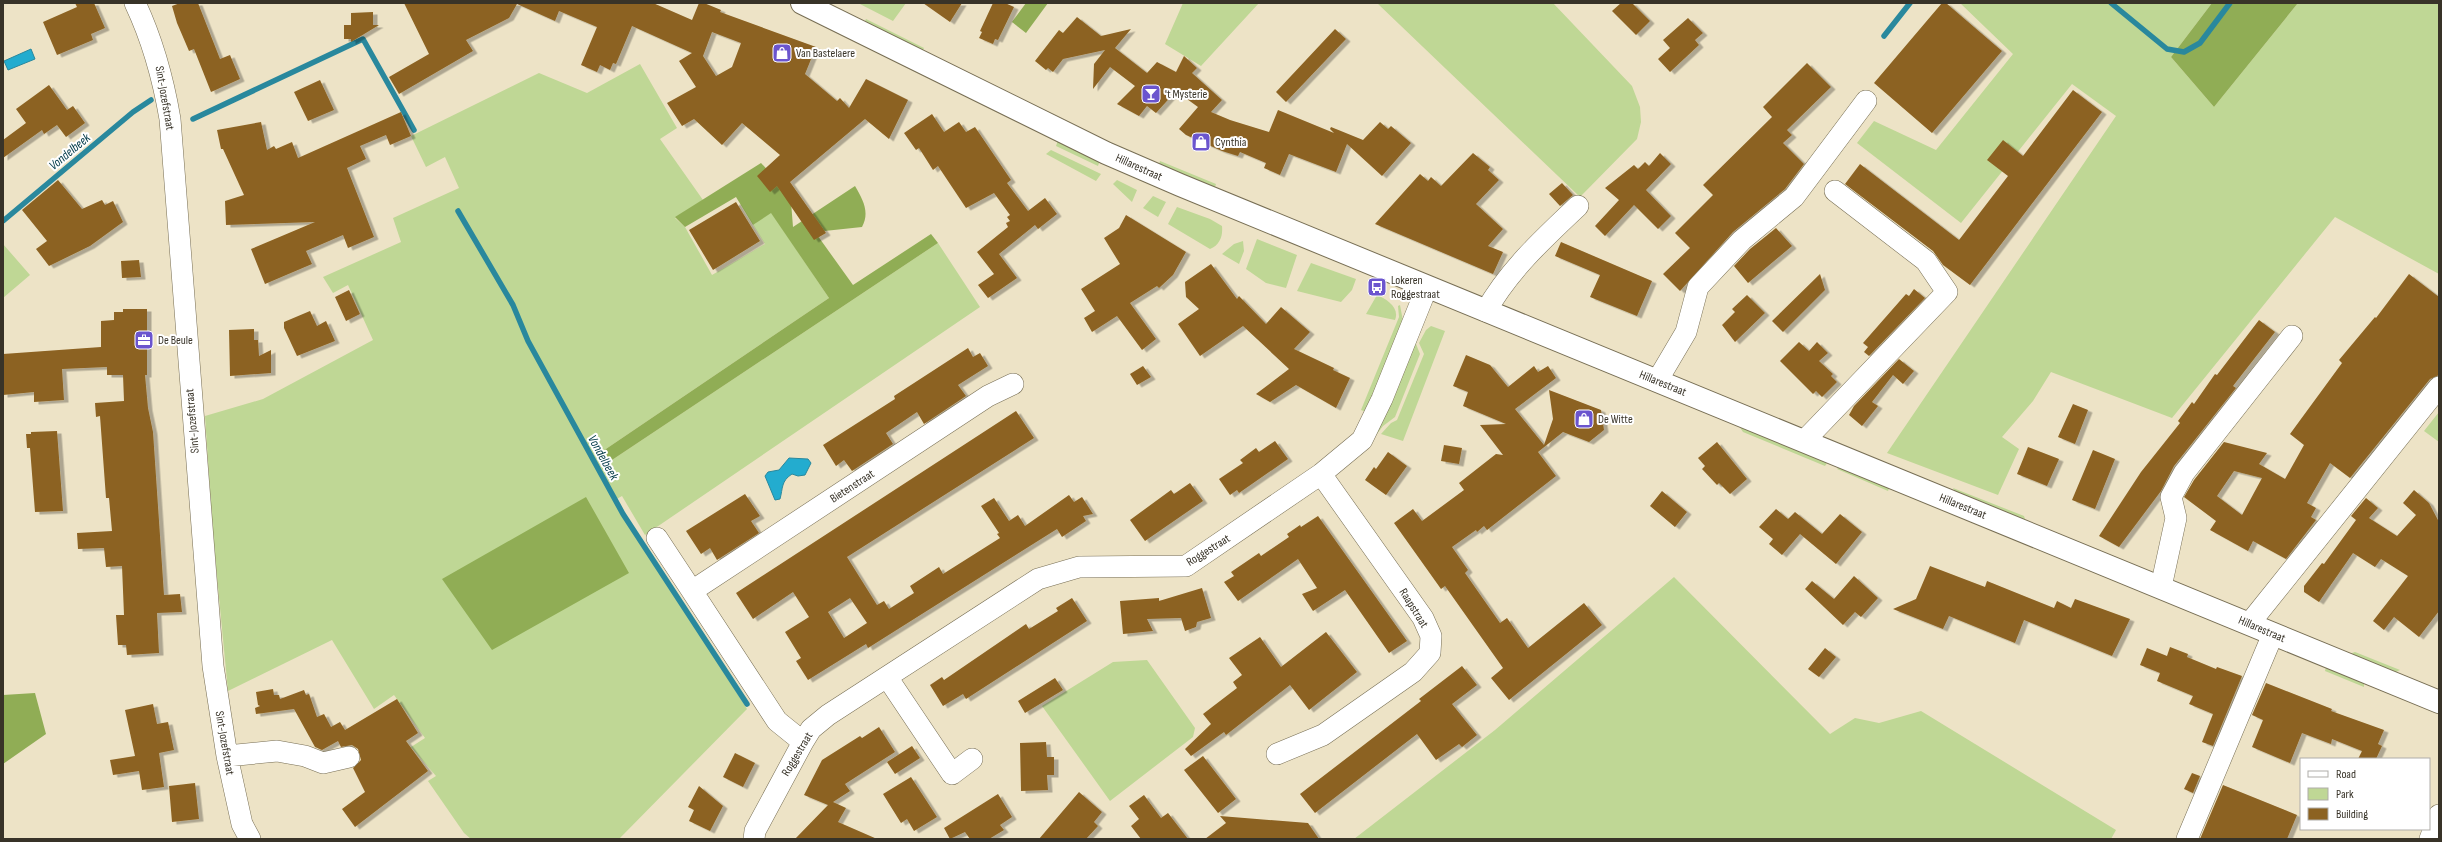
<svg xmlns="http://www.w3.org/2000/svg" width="2442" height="842" font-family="'Sofia Sans Condensed',sans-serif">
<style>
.green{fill:#bfd795}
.forest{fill:#90ad55}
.water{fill:#23accf;stroke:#29889d}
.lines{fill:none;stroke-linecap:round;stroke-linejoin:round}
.stream{stroke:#29889d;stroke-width:5.5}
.building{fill:#8c6221;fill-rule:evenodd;filter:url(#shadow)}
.minor-casing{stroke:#776e54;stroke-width:22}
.major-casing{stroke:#776e54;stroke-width:24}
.minor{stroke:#fff;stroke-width:21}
.major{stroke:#fff;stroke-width:22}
.labels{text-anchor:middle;stroke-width:4;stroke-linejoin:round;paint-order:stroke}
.poi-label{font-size:12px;fill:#383328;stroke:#fff;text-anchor:start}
.street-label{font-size:12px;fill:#383328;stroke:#fff}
.water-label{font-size:13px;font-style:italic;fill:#003947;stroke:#fff}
</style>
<defs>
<filter id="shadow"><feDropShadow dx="4.5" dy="2.5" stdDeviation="0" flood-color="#0004"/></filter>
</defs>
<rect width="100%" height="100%" fill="#ede3c6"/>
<!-- green -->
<path class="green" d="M858,3H906L893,21Z
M1183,3H1259L1201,66L1165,44Z
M1377,3H1553L1632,86L1640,107L1641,122L1637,139L1580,197Z
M1960,3H2212L2171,57L2214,107L2298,3H2439V274L2335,217L2172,418L2051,372L2033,401L2002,437L2019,449L1998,495L1887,453L2116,116L2072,84L1961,223L1857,143L1874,121L1936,150L2013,54Z
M866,19L924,48L921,54L863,25Z
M640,64L677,128L660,139L703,200L675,218L685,227L712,275L765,244L753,225L771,212L829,298L597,455L603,466L938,243L980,307L645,535L622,496L615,500L747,709L619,839H471L464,833L428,781L436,776L411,747L425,738L394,695L374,709L332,640L228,691L213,535L205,416L263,399L373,340L348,285L333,293L323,277L401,242L393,218L459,188L445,157L426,167L411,136L539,73L587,93Z
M1058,140L1100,160L1098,166L1056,146Z
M1051,150L1101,174L1096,181L1046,154Z
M1160,161L1216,184L1214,190L1158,167Z
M1117,180L1137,190L1132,202L1113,184Z
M1153,196L1166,202L1158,217L1143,208Z
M1177,207L1210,219L1222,226C1223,236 1220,245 1210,249L1168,224Z
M1257,239L1297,255L1286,288L1266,283L1246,269Z
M1243,241L1244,251L1239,264L1222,254L1234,244Z
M3,244L30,275L3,298Z
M1311,263L1356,279L1352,290L1341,302L1297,291Z
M1377,295C1387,299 1400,308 1395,320L1366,314Z
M1400,305L1403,321L1366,412L1361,410L1399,317L1398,306Z
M1431,326L1445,331L1403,441L1381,434L1391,423L1397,420L1424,354L1419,343L1426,330Z
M1417,339L1416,344L1420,354L1395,417L1383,426L1367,447Z
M2439,412V442L2424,431Z
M1739,426L1826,460L1827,463L1825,466L1743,432Z
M1839,467H1844L1890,486L1888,491L1837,469Z
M1953,488L2024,516L2025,519L2022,520L1957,495Z
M1674,577L1830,734L1855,718L1879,723L1921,711L2116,830L2111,839H1354L1495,730Z
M2355,652L2400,670L2392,674L2356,659L2352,653Z
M1147,660L1195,728L1193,737L1110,801L1042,706L1113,662Z
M2326,667L2359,679L2364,683V687L2325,671Z"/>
<!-- forest -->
<path class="forest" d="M1026,3H1048L1026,33L1012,22Z
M2212,3H2298L2214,107L2171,57Z
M761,163L778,181L791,202L793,227L855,186C863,200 870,212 862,227L815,232L853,285L931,234L938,243L603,466L597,455L829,298L771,213L753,225L736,197L685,227L675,217Z
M586,497L629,573L492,650L442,579Z
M35,693L46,734L3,764V695Z"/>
<!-- water -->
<path class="water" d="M31,49L35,59L8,70L4,61Z
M789,458L808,459L811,463L805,475L798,476L792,474C781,481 783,488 780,499L775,500L765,476L768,472L779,470Z"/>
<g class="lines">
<!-- stream -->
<path class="stream" d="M2111,3L2167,49L2184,52L2200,43L2230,3
M1884,36L1910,3
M193,119L363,39L414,130
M458,211L513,305L528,341L623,514L747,704
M3,221L133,112L151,100"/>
</g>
<!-- building -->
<path class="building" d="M75,3H94L105,28L91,34L93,40L57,55L43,22L77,7Z
M180,3H198L220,59L230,55L240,79L211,92L194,49L189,51L177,23L172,6Z
M404,3H653L692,20L699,3H704L721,10L720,12L816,47L805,74L837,101L840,98L849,108L866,79L908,100L889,139L865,119L790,182L826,233L814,240L777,186L770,192L757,176L780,155L742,123L722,145L694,119L682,126L667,103L696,87L679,61L692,53L632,26L616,64L613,63L610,70L600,65L597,72L581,65L597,27L559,11L555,21L517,4L509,18L466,40L473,51L399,94L389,77L429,54ZM712,32L741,43L732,67L716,76L703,56Z
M923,3H962L950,22Z
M993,3H1005L1014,7L998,40L995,39L993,44L979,38L982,32L980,31Z
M1621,3H1632L1650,21L1636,35L1612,11Z
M1942,3H1946L2002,51L1932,133L1874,83Z
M373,12V25H379L351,42V39H344V25H351V13Z
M1077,17L1101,36L1131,29L1115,48L1147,73L1157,62L1176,72L1184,56L1197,68L1192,73L1222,100L1211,112L1230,120L1269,132L1278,110L1334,133L1330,129L1331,127L1363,140L1380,122L1388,129L1391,126L1411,143L1382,176L1347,144L1336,172L1289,154L1280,175L1264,168L1266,163L1240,152L1238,156L1222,151L1186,135L1179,129L1198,107L1176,91L1156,113L1147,106L1139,116L1117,104L1135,86L1110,67L1093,89L1094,64L1105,50L1063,59L1053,72L1048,68L1046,70L1035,61L1059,30L1063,33Z
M1688,18L1703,33L1695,40L1699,45L1670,72L1658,59L1670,48L1663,40Z
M1335,29L1346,39L1286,102L1276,92Z
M1807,63L1831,87L1787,130L1792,135L1783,143L1804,164L1785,189L1733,232L1680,291L1663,274L1690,248L1675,233L1713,195L1703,185L1772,117L1763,107Z
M320,80L334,110L308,121L294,92Z
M49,85L67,110L73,106L85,123L66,137L57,125L44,134L42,130L3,158V140L26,123L16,109Z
M2073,90L2102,112L1970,285L1943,265L1933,251L1845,184L1860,164L1959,240L2008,176L1987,160L2003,140L2023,156Z
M401,112L411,136L390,145L386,135L360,146L366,159L347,168L374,237L348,248L343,235L306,251L312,264L265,284L251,249L315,222L226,225L225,201L244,195L223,149H221L217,130L261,122L267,150L274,146L276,149L292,142L298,158Z
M932,114L944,132L959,122L966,132L975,127L1011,180L1007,183L1028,211L1045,198L1057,214L1038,229L1035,225L999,254L1017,278L988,298L978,285L994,274L977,252L1008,227L1006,223L1010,221L1007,217L1010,215L994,193L966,208L938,166L933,170L919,148L916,150L904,133Z
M1473,153L1490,167L1488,170L1499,180L1476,204L1503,229L1488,246L1503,252L1493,274L1375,224L1420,174L1428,181L1431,177L1441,186Z
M1660,153L1671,164L1646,190L1671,216L1658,229L1634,205L1605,236L1595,226L1619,200L1605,188L1634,165L1638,169L1645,162L1649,166Z
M58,180L82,209L102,200L105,205L113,201L123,222L90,246L49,266L36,249L47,241L22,210Z
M1562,183L1573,195L1560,206L1549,194Z
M736,202L760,241L713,270L689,230Z
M1126,215L1186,252L1173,275L1159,288L1157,286L1130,303L1156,339L1142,350L1117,316L1092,332L1084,318L1095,311L1081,289L1120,264L1104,238L1119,228Z
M1776,228L1792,246L1748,283L1734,266L1750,249Z
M1561,242L1652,281L1637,316L1590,297L1600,275L1555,256Z
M139,260L141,277L122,278L121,261Z
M1211,264L1237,299L1239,296L1266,324L1281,307L1310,332L1294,349L1334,368L1333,370L1350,378L1336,408L1296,385L1270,402L1256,394L1289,369L1243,326L1200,356L1178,324L1199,309L1186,297L1185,282Z
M1820,274L1825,290L1783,332L1772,321Z
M2409,274L2439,297V375L2430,379L2350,478L2330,463L2307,503L2316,508L2311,517L2316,520L2286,559L2253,541L2248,551L2210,530L2216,521L2184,497L2194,480L2224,442L2267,453L2259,464L2285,479L2304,445L2290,434L2342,363L2339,360L2375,317L2376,318ZM2234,471L2262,478L2242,515L2217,496Z
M1914,289L1925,298L1869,356L1864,352L1868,347L1863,343L1906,294L1909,296Z
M349,290L360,314L346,321L335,297Z
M1747,295L1765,313L1735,342L1722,325L1735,312L1732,309Z
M123,309H147V375H145L148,408L153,432L164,595L180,594L182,612L157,613L159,653L127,655L126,645H118L116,615H124L122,566L106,567L104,548L78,549L77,533L112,531L109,498H106L100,416L96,417L95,403L124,401L123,375H107V367L62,369L64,400L34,402V392L3,395V354L101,347V321L114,320V312H123Z
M310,311L317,326L326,321L335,341L297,356L284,328V322Z
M2259,320L2275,332L2233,386L2236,388L2174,466L2161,491L2119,547L2099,536L2141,472L2180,423L2178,421L2192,402L2194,404L2215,374L2217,375Z
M254,329V340H258L259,356L271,350V373L230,376L229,330Z
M1799,342L1809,351L1817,342L1828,353L1819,361L1833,374L1831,376L1837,382L1822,397L1816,391L1813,394L1780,361Z
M968,348L973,357L980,353L988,366L958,385L966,396L924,424L917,412L886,433L893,444L852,471L844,460L836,466L823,445L895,399L894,396Z
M1466,355L1490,365L1508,387L1534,366L1538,372L1548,366L1556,378L1515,409L1544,445L1553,419L1549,390L1601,410L1604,430L1589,442L1563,432L1538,452L1556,476L1487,530L1484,526L1477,532L1476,530L1452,547L1468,570L1465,573L1500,623L1507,618L1528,648L1584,603L1602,625L1509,700L1491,678L1503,668L1445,586L1441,589L1394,523L1413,509L1422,521L1464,490L1459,483L1496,454L1503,455L1480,425L1506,424L1463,406L1468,392L1453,386Z
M1899,359L1914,371L1903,384L1893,375L1872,402L1878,406L1862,426L1849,415L1854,406Z
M1143,366L1151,377L1137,385L1130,374Z
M2073,404L2088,410L2075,444L2058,437Z
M1016,411L1034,438L847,557L877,605L884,601L889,609L914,593L910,586L939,567L943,574L1000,538L997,534L999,533L981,506L994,498L1009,521L1018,515L1025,526L1069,495L1074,502L1082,497L1093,514L1083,516L1086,521L1062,537L1057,529L868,648L866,644L808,680L796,661L801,658L785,632L809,617L793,592L753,619L736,593ZM850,598L867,623L844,638L828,612Z
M57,431L63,511L35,512L30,448H27L26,434H31V432Z
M1275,441L1288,459L1239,493L1237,490L1230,495L1219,479L1243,463L1240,460L1256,448L1259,452Z
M1717,442L1747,479L1730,494L1719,483L1717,485L1702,469L1705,466L1698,458Z
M1444,445L1462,448L1459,464L1441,461Z
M2028,447L2059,459L2047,486L2017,474Z
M2093,450L2115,459L2095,509L2072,500Z
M1388,452L1407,466L1386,495L1365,480L1374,467L1376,469Z
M1190,483L1203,501L1145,541L1130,520L1171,490L1174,494Z
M2414,490L2429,503L2439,522V611L2419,637L2394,617L2384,630L2373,621L2408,576L2381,559L2375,567L2353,553L2319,602L2304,592V586L2322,563L2324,564L2356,520L2351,516L2366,498L2378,508L2369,518L2397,536L2416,515L2403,503Z
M1662,491L1687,512L1675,527L1650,506Z
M745,494L760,516L751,521L759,533L717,560L710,548L701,554L686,531Z
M1776,509L1788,519L1795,512L1822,534L1840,514L1862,532L1836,564L1800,534L1782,555L1769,544L1773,539L1759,527Z
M1318,516L1407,641L1389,653L1345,590L1313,611L1302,594L1317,588L1298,559L1238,601L1224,582L1234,576L1231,572L1259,553L1261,556L1289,537L1287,534L1300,525L1301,527Z
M1930,566L1985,587L1987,581L2054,608L2057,601L2071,608L2075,599L2130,619L2112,656L2024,620L2015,643L1949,616L1943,629L1893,609L1916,599Z
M1854,576L1878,598L1861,617L1855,612L1843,625L1805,589L1812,581L1834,599Z
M1202,588L1211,618L1197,622L1196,627L1185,631L1181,618L1147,619L1153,631L1123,634L1120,601L1159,598V601Z
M1072,598L1087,621L966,699L963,694L943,706L930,685L942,677L944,680L1026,624L1029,629L1058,611L1056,608Z
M1326,632L1357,672L1309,710L1290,685L1226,735L1224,732L1191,756L1185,749L1211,724L1203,714L1237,688L1233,682L1242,675L1229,658L1260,637L1281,667Z
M2170,647L2188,654L2187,657L2216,669L2217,667L2242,676L2213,746L2202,742L2213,714L2189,704L2193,696L2157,681L2160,673L2140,665L2147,648L2167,656Z
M1825,648L1836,657L1819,677L1808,669Z
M1462,666L1477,685L1452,704L1477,735L1462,747L1459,744L1436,760L1417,734L1315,813L1300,794L1421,701L1419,699Z
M1055,678L1063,690L1025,713L1018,701Z
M2266,683L2332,709L2331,711L2384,730L2378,744L2382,746L2376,759H2358L2362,751L2332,739L2331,744L2302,733L2290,763L2252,747L2263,720L2252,715Z
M273,689L274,695H279L280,699L304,690L306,695L309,694L317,717L324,714L331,727L340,722L345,730L397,699L418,733L406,741L428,771L355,827L342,809L365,792L353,768L361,760L358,749L352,745L341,747L338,741L322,750L315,747L294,709L256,714L255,708L260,706L258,705L256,692Z
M153,704L157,724L168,722L174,750L159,753L164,787L142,790L139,771L113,775L110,760L135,756L125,710Z
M879,727L895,752L845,784L850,791L833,802L846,808L838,822L877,839H795L828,805L804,795L822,760L860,736L862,738Z
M1046,742L1047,757H1054V775H1047L1048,790L1021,791L1020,743Z
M912,746L920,758L895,774L887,762Z
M735,753L755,763L743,787L723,777Z
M1203,756L1236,799L1218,813L1184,770Z
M2192,773L2200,776L2193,793L2184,789Z
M911,777L937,817L914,831L907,819L901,823L883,794Z
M195,783L199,819L172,822L169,786Z
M2223,785L2297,815L2287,839H2200Z
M699,786L723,806L710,831L689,821L694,810L688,807Z
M1079,792L1102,812L1094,822L1098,826L1086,839H1039Z
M998,794L1012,817L1000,825L1004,830L989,839H970L965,832L950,839L944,828Z
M1144,795L1161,818L1168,813L1188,839H1141L1131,826L1139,819L1129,806Z
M1220,816L1308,823L1319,839H1205L1226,823Z"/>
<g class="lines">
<!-- minor casing -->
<g class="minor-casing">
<path id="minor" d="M135,3C153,41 163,78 170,119L213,666L227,756L242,824L250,839
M1486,311C1509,270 1544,238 1578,206
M1657,381L1686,332L1698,287L1742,240L1794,197L1866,101
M1804,441L1947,292L1926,261L1835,191
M657,538L692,591
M2161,587L2176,518L2171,497L2184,473L2292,336
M2249,624L2439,387
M887,677L952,774L972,759
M803,742L777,721L692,591L988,396L1013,384
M1277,754L1323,735L1413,672L1430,653L1431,636L1423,618L1321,474
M227,756L277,751L305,756L323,763L349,757
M754,839L755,831L803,742L811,729L828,715L1038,579L1079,567L1186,566L1321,474L1362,440L1382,399L1427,287
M2187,839L2273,634
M2430,839L2439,815"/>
</g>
<!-- major casing -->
<g class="major-casing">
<path id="major" d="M802,3L1106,153L1180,185L2439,702"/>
</g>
<!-- minor -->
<use href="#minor" class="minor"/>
<!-- major -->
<use href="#major" class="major"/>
</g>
<!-- icons -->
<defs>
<g id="shop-square" transform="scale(1)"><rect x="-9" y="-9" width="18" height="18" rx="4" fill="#6b55ce" stroke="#fff"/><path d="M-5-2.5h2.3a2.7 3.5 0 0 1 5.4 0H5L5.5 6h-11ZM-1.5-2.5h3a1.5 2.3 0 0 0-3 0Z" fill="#fff"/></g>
<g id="bar-square" transform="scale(1)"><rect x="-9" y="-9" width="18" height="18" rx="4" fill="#6b55ce" stroke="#fff"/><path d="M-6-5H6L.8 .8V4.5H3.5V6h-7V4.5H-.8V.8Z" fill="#fff"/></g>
<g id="bus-square" transform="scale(1)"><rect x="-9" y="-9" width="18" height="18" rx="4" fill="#6b55ce" stroke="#fff"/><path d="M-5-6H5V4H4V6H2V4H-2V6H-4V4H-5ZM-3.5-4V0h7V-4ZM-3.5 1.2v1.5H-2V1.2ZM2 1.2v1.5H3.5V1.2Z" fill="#fff"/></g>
<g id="office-square" transform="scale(1)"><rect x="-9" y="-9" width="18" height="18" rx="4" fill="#6b55ce" stroke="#fff"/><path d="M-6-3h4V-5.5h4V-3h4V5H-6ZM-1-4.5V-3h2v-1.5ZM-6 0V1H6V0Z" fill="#fff"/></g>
</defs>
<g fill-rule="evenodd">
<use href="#shop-square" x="782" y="53"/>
<use href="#bar-square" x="1151" y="94"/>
<use href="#shop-square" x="1201" y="142"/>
<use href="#bus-square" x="1377" y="287"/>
<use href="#office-square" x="144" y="340"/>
<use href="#shop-square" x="1584" y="419"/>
</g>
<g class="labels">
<!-- poi labels -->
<g class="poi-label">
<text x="796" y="57">Van Bastelaere</text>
<text x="1165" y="98">'t Mysterie</text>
<text x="1215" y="146">Cynthia</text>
<text x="1391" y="284">Lokeren<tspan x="1391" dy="14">Roggestraat</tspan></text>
<text x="158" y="344">De Beule</text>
<text x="1598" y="423">De Witte</text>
</g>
<!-- street labels -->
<g class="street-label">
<text transform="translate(165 98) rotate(80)" y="4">Sint-Jozefstraat</text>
<text transform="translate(1139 167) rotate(24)" y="4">Hillarestraat</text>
<text transform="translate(1663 383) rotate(22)" y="4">Hillarestraat</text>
<text transform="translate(192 421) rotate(-95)" y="4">Sint-Jozefstraat</text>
<text transform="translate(852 486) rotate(-33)" y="4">Bietenstraat</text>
<text transform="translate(1963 506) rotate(22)" y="4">Hillarestraat</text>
<text transform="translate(1208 550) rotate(-32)" y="4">Roggestraat</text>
<text transform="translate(1414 608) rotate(58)" y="4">Raapstraat</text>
<text transform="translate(2262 629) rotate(23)" y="4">Hillarestraat</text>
<text transform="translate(225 743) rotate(80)" y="4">Sint-Jozefstraat</text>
<text transform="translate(797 754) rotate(-59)" y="4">Roggestraat</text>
</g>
<!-- water labels -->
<g class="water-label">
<text transform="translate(69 151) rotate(-40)" y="5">Vondelbeek</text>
<text transform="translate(604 457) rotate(61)" y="5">Vondelbeek</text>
</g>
</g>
<!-- border -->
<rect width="2442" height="842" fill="none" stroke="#383328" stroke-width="8"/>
<!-- legend -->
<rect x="2300" y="758" width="130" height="72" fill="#ffffff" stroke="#afada9"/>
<rect x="2308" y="771" width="20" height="6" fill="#ffffff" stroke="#afada9"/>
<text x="2336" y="778" font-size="12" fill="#383328">Road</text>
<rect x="2308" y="788" width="20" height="12" fill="#bfd795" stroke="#afada9"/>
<text x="2336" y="798" font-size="12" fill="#383328">Park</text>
<rect x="2308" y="808" width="20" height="12" fill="#8c6221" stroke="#afada9"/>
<text x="2336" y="818" font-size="12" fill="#383328">Building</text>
</svg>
